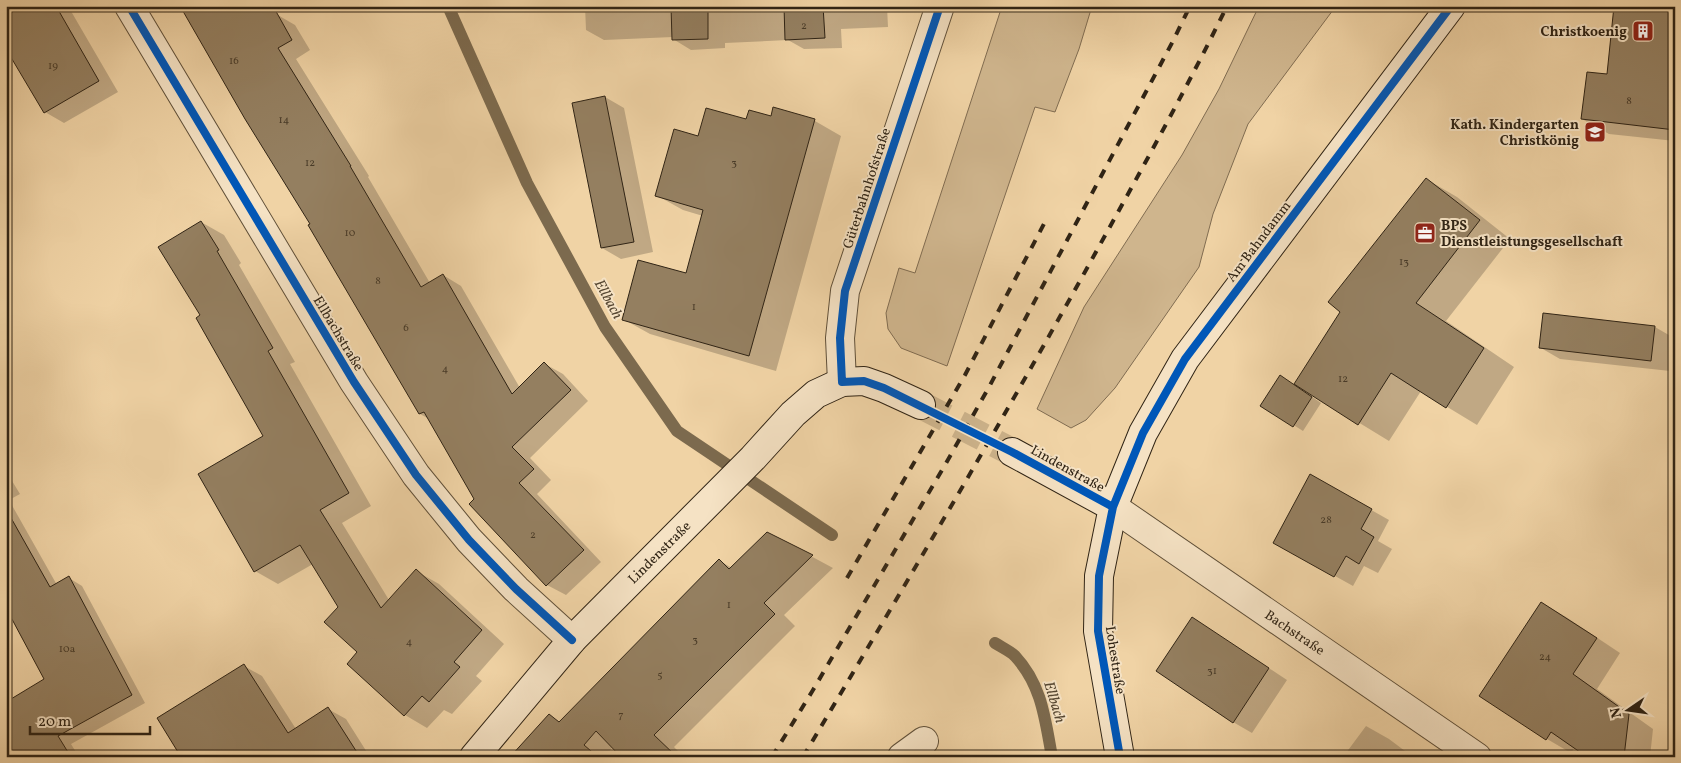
<svg xmlns="http://www.w3.org/2000/svg" width="1681" height="763" font-family="Vollkorn,serif">
<style>
.green{fill:#cfb58d;stroke:#806c51}
.shadow{fill:#0003}
.lines{fill:none;stroke-linecap:round;stroke-linejoin:round}
.stream{stroke:#7c6a4e;stroke-width:12}
.building{fill:#947f60;stroke:#302415}
.secondary-tunnel{stroke:#cab088;stroke-width:28;stroke-dasharray:28 14;stroke-linecap:butt}
.street-casing{stroke:#605039;stroke-width:30}
.secondary-casing{stroke:#302415;stroke-width:30}
.street{stroke:#f5e2c4;stroke-width:28}
.secondary{stroke:#f5e2c4;stroke-width:28}
.rail{stroke:#302415;stroke-width:4;stroke-dasharray:9 9;stroke-linecap:butt}
.cycleway-casing{stroke:#f5e2c4;stroke-width:11}
.cycleway{stroke:#0057b8;stroke-width:8}
.labels{text-anchor:middle;stroke-width:4;stroke-linejoin:round;paint-order:stroke}
.number-label{font-size:11px;fill:#493b28}
.poi-label{font-size:14px;font-weight:bold;fill:#302415;stroke:#f5e2c4;text-anchor:end}
.street-label{font-size:14px;fill:#302415;stroke:#f5e2c4}
.water-label{font-size:15px;font-style:italic;fill:#564732;stroke:#f5e2c4}
</style>
<rect width="100%" height="100%" fill="#f0d3a5"/>
<filter id="stains"><feTurbulence type="fractalNoise" baseFrequency=".004" numOctaves="4"/><feColorMatrix values="0 0 0 0 .2 0 0 0 0 .09 0 0 0 0 .02 0 0 0 .5 -.17"/></filter>
<radialGradient id="worn" r=".72"><stop offset=".6" stop-color="#630" stop-opacity="0"/><stop offset="1" stop-color="#630" stop-opacity=".3"/></radialGradient>
<!-- green -->
<path class="green" d="M1002,6H1092L1079,49L1055,112L1035,107L947,366L901,348L888,329L886,313L899,268L915,273Z
M1259,6H1336L1248,124L1213,214L1199,267L1115,388L1086,420L1071,428L1037,409L1084,307L1182,155L1219,89Z"/>
<!-- shadow -->
<path class="shadow" d="M17,6H68L118,92L64,123L45,112Z
M585,6H887L888,27L841,29L842,48L804,49L788,40L725,43V48L691,50L673,39V37L604,40L586,30Z
M1675,6V141L1609,134L1582,119L1608,76Z
M276,14L295,25L310,50L296,59L369,176L368,177L430,283L443,275L461,286L520,388L545,364L563,374L588,401L530,458L551,480L537,494L601,562L566,595L547,585L476,499L429,419L420,414L310,226L312,224L246,119Z
M605,97L624,108L653,252L621,259L602,248Z
M774,109L815,121L841,136L776,371L650,334L623,319L687,275L703,216L683,210L656,195L699,137L747,120L772,117Z
M1426,179L1457,197L1510,239L1446,321L1514,367L1477,425L1421,391L1389,441L1312,394L1311,396L1321,403L1303,431L1262,405L1290,382L1294,385Z
M201,222L224,235L241,263L239,265L295,362L290,364L371,506L342,523L389,600L416,571L439,584L504,644L476,676L482,681L452,714L444,710L427,728L405,715L359,652L339,607L313,564L278,584L255,571L265,436L201,316Z
M1545,315L1655,327L1674,338L1670,371L1560,359L1541,348Z
M6,471L20,494L9,500L57,585L69,578L82,586L145,703L71,744L79,757H6L46,679L6,601Z
M1311,476L1389,520L1378,541L1392,549L1378,573L1364,566L1353,586L1274,542Z
M768,533L833,568L784,615L795,626L674,747L684,757H623L613,747L604,757H511L550,716L560,722L720,561L732,568Z
M1542,603L1566,617L1620,653L1597,689L1653,729L1650,757H1589L1575,747L1571,753L1547,739Z
M1211,630L1287,680L1252,733L1233,722Z
M244,666L262,676L296,729L328,709L346,719L370,757H206Z
M1366,726L1389,739L1413,757H1343Z"/>
<g class="lines">
<!-- stream -->
<path class="stream" d="M448,6L527,183L605,327L677,431L832,535
M995,643C1001,647 1010,651 1015,656C1042,685 1045,719 1052,757"/>
</g>
<!-- building -->
<path class="building" d="M6,6H56L99,81L44,113L6,49Z
M180,6H273L292,40L278,48L351,166H350L421,287L443,274L512,394L544,362L571,390L512,447L534,469L519,483L584,550L546,586L469,504L474,499L424,412L419,414L308,225L310,224L245,119Z
M671,6H708V39L672,40Z
M784,6H823L825,38L785,40Z
M1614,6H1675V130L1581,119L1587,72L1607,74Z
M605,96L634,242L601,248L572,103Z
M773,107L815,119L749,356L622,320L638,260L686,273L703,210L655,196L674,129L698,136L706,108L746,119L749,110L771,116Z
M1426,178L1480,220L1416,303L1484,348L1446,408L1391,373L1358,425L1294,384L1340,312L1328,302Z
M201,221L219,250L217,251L273,348L268,351L349,493L320,510L381,608L416,569L482,630L454,662L460,667L429,702L422,696L404,716L347,664L357,652L324,622L338,607L300,545L254,572L198,474L263,436L196,318L200,315L158,247Z
M1543,313L1655,326L1651,361L1539,348Z
M1280,375L1312,397L1293,427L1260,406Z
M1310,474L1372,509L1361,529L1374,537L1359,564L1346,556L1334,577L1273,543Z
M6,509L50,587L69,576L132,695L58,736L71,757H6V702L44,679L6,608Z
M767,532L813,555L764,603L775,614L654,735L677,757H621L596,731L584,745L598,757H510L549,714L559,722L719,559L729,569Z
M1541,602L1597,638L1573,674L1629,714L1624,757H1587L1551,732L1546,740L1479,696Z
M1192,617L1269,668L1233,723L1156,671Z
M244,664L288,733L328,707L360,757H181L157,718Z"/>
<g class="lines">
<!-- secondary-tunnel -->
<path class="secondary-tunnel" d="M921,405L1012,452"/>
<!-- street casing -->
<g class="street-casing">
<path id="street" d="M129,6L354,382L416,475L469,540L516,589L572,640
M842,382L840,338L845,291L940,6
M1113,507L1477,757
M902,757L924,741"/>
</g>
<!-- secondary casing -->
<g class="secondary-casing">
<path id="secondary" d="M1012,452L1113,507
M474,757L572,640L753,458L793,414L816,394L842,382L864,381L884,388L921,405
M1120,757L1098,631L1099,576L1113,507L1143,433L1185,359L1451,6"/>
</g>
<!-- street -->
<use href="#street" class="street"/>
<!-- secondary -->
<use href="#secondary" class="secondary"/>
<!-- rail -->
<path class="rail" d="M847,578L965,375L1046,220
M772,757L813,690L945,465L989,387L1173,41L1190,6
M803,757C899,595 995,434 1086,270C1134,183 1183,96 1227,6"/>
<!-- cycleway casing -->
<g class="cycleway-casing">
<path id="cycleway" d="M129,6L354,382L416,475L469,540L516,589L572,640
M940,6L845,291L840,338L842,382L864,381L884,388L1012,452L1113,507
M1120,757L1098,631L1099,576L1113,507L1143,433L1185,359L1451,6"/>
</g>
<!-- cycleway -->
<use href="#cycleway" class="cycleway"/>
</g>
<!-- icons -->
<defs>
<g id="building-square" transform="scale(1.125)"><rect x="-9" y="-9" width="18" height="18" rx="4" fill="#8f2418" stroke="#f5e2c4"/><path d="M-4-6H4V6H1V3H-1V6H-4ZM-2.5-4.3h1.7v1.8h-1.7ZM.8-4.3h1.7v1.8H.8ZM-2.5-1h1.7V.8h-1.7ZM.8-1h1.7V.8H.8Z" fill="#fff"/></g>
<g id="school-square" transform="scale(1.125)"><rect x="-9" y="-9" width="18" height="18" rx="4" fill="#8f2418" stroke="#f5e2c4"/><path d="M0-5L7-2L0 1L-7-2ZM-4 1L0 2.5L4 1V4Q0 6-4 4Z" fill="#fff"/></g>
<g id="office-square" transform="scale(1.125)"><rect x="-9" y="-9" width="18" height="18" rx="4" fill="#8f2418" stroke="#f5e2c4"/><path d="M-6-3h4V-5.5h4V-3h4V5H-6ZM-1-4.5V-3h2v-1.5ZM-6 0V1H6V0Z" fill="#fff"/></g>
</defs>
<g fill-rule="evenodd">
<use href="#building-square" x="1643" y="31"/>
<use href="#school-square" x="1595" y="132"/>
<use href="#office-square" x="1425" y="233"/>
</g>
<g class="labels">
<!-- number labels -->
<g class="number-label">
<text x="804" y="29">2</text>
<text x="234" y="64">16</text>
<text x="53" y="69">19</text>
<text x="1629" y="104">8</text>
<text x="284" y="123">14</text>
<text x="310" y="166">12</text>
<text x="734" y="166">3</text>
<text x="350" y="236">10</text>
<text x="1404" y="265">13</text>
<text x="378" y="284">8</text>
<text x="694" y="310">1</text>
<text x="406" y="331">6</text>
<text x="445" y="372">4</text>
<text x="1343" y="382">12</text>
<text x="1326" y="523">28</text>
<text x="533" y="538">2</text>
<text x="729" y="608">1</text>
<text x="695" y="643">3</text>
<text x="409" y="645">4</text>
<text x="67" y="652">10a</text>
<text x="1545" y="660">24</text>
<text x="1212" y="674">31</text>
<text x="660" y="678">5</text>
<text x="621" y="718">7</text>
</g>
<!-- poi labels -->
<g class="poi-label">
<text x="1627" y="36">Christkoenig</text>
<text x="1579" y="129">Kath. Kindergarten<tspan x="1579" dy="16">Christkönig</tspan></text>
<text x="1441" y="230" text-anchor="start">BPS<tspan x="1441" dy="16">Dienstleistungsgesellschaft</tspan></text>
</g>
<!-- street labels -->
<g class="street-label">
<text transform="translate(866 188) rotate(-72)" y="5">Güterbahnhofstraße</text>
<text transform="translate(1258 241) rotate(-53)" y="5">Am Bahndamm</text>
<text transform="translate(339 333) rotate(59)" y="5">Ellbachstraße</text>
<text transform="translate(1068 468) rotate(29)" y="5">Lindenstraße</text>
<text transform="translate(659 552) rotate(-45)" y="5">Lindenstraße</text>
<text transform="translate(1295 632) rotate(34)" y="5">Bachstraße</text>
<text transform="translate(1116 660) rotate(81)" y="5">Lohestraße</text>
</g>
<!-- water labels -->
<g class="water-label">
<text transform="translate(609 299) rotate(61)" y="5">Ellbach</text>
<text transform="translate(1055 702) rotate(73)" y="5">Ellbach</text>
</g>
</g>
<!-- margin -->
<rect width="1681" height="763" fill="none" stroke="#f0d3a5" stroke-width="25"/>
<rect x="8" y="8" width="1666" height="748" fill="none" stroke="#302415" stroke-width="2.5"/>
<rect x="12" y="12" width="1656" height="738" fill="none" stroke="#302415"/>
<!-- north arrow -->
<g transform="translate(1628 710) rotate(257)" stroke="#f5e2c4" stroke-width="4" paint-order="stroke">
<path d="M0-4L9 19L0 12L-9 19Z" fill="#302415"/>
<text y="-8" font-size="14" font-weight="bold" text-anchor="middle" fill="#302415">N</text>
</g>
<!-- scale -->
<path d="M30 726v8h120v-8" fill="none" stroke="#302415" stroke-width="2.5"/>
<text x="38" y="726" font-size="15" fill="#302415" stroke="#f5e2c4" stroke-width="4" paint-order="stroke">20 m</text>
<rect width="100%" height="100%" filter="url(#stains)"/>
<rect width="100%" height="100%" fill="url(#worn)"/>
</svg>
